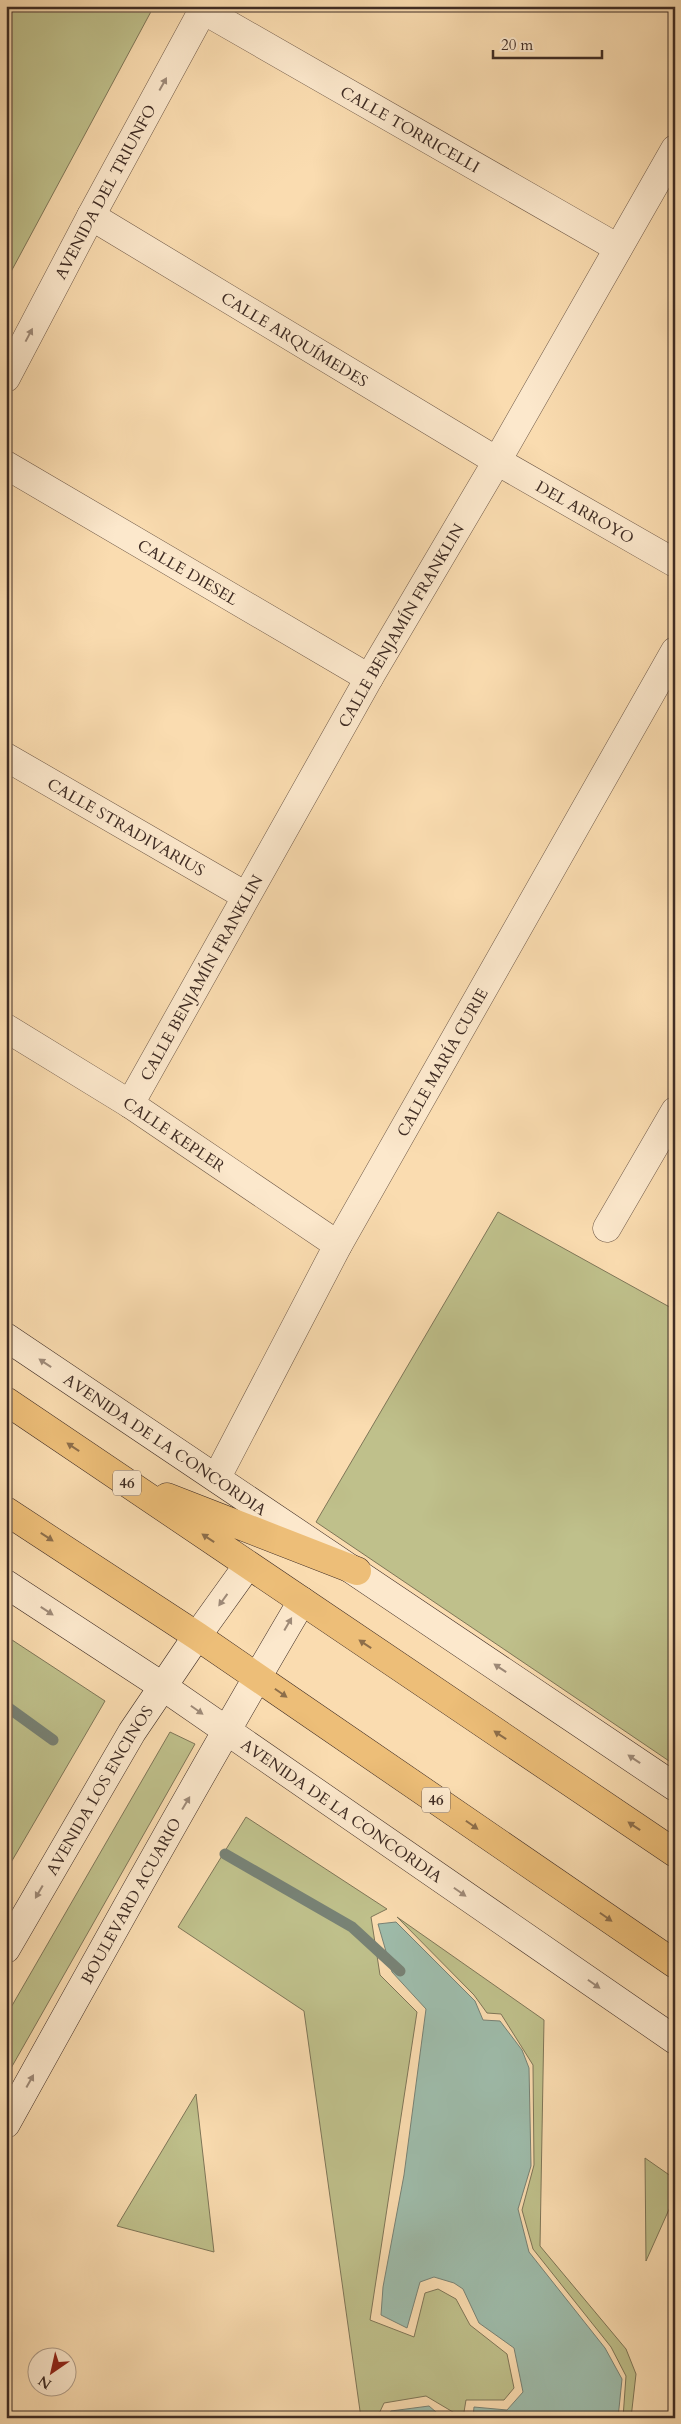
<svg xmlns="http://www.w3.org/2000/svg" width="681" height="2424" font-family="Cardo,serif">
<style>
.green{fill:#bfc08b;stroke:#7f7658}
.water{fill:#9ebcab;stroke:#788275}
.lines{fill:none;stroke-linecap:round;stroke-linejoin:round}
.stream{stroke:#788275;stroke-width:11}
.street-casing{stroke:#6e5847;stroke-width:29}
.secondary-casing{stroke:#3f2c24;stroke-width:29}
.primary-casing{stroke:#3f2c24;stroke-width:29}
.street{stroke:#fce8cc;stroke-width:28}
.secondary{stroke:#fce8cc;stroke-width:28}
.primary{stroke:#edbe78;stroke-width:28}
.oneway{fill:#9e8a78}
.oneway2{fill:#8d6e4a}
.labels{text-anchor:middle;stroke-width:4;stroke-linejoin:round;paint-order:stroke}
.shield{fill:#fce8cc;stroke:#786456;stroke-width:1}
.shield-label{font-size:15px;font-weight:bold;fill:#3f2c24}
.street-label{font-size:16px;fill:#3f2c24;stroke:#fce8cc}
</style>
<rect width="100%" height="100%" fill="#fadcb0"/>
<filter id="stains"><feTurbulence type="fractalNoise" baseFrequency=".004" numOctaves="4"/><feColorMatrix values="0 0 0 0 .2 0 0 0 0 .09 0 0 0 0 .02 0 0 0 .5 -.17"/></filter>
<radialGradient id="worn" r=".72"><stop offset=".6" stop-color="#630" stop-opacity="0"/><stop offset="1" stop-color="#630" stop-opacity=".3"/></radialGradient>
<!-- green -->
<path class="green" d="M6,6H154L6,281Z
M498,1212L675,1310V1765L316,1522Z
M6,1636L105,1701L6,1871Z
M170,1732L195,1744L6,2077V2016Z
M246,1817L387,1909L371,1917L380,1975L417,2012L370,2320L414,2337L425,2293L438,2289L456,2299L470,2325L507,2354L514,2388L504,2400H466L463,2418L426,2396L384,2403L377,2418H361L304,2011L178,1927Z
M397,1917L544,2020L540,2246L626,2349L636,2374L631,2418H623L626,2376L611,2347L533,2249L522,2210L534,2165L533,2065L501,2014L487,2013L474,1995Z
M196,2094L214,2252L117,2226Z
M645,2158L675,2179V2196L646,2261Z"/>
<!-- water -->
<path class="water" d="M396,1922L475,2001L483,2020L500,2021L522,2050L529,2068L531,2166L518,2209L529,2252L605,2348L622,2379L618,2418H473L474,2407L507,2410L523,2392L514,2348L479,2323L463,2289L454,2283L434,2277L420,2282L407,2328L381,2315L383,2287L404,2175L426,2009L392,1972L378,1924Z
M429,2406L443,2418H387L391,2411Z"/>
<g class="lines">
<!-- stream -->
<path class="stream" d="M6,1706L53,1740
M225,1854L352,1927L400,1971"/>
<!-- street casing -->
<g class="street-casing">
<g id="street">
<path id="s1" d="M203,10L618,248"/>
<path id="s2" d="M91,216L497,461L675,563"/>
<path id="s3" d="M6,378L91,216L205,6"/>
<path id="s4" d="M6,465L369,678"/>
<path id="s5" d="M6,757L246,896"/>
<path id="s6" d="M6,1028L130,1104L338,1245"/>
<path id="s7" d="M130,1104L369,678L497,461L675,149"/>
<path d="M607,1228L675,1111"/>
<path id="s8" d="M217,1477L338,1245L675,651"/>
</g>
</g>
<!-- secondary casing -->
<g class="secondary-casing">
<g id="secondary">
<path id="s9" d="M6,1337L675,1787"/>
<path id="s10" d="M6,1584L162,1686L675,2040"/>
<path id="s11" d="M6,1949L132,1732L197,1636L248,1565"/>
<path id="s12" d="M6,2124C103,1949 200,1774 302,1601"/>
</g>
</g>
<!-- primary casing -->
<g class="primary-casing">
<path id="primary" d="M6,1401L675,1853
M167,1497L357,1571
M6,1511L197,1636L675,1964"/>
</g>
<!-- street -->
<use href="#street" class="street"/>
<!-- secondary -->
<use href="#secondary" class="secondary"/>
<!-- primary -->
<use href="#primary" class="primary"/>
</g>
<!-- one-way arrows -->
<defs><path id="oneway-solid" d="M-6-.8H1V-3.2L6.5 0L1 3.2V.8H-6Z" transform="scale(1.25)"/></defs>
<g class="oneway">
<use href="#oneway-solid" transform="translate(163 84) rotate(-61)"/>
<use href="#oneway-solid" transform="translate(29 335) rotate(-62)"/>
<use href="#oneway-solid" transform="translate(45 1363) rotate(-146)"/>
<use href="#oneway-solid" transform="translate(223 1600) rotate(126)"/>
<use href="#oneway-solid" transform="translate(47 1611) rotate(33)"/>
<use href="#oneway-solid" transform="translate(288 1624) rotate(-60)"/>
<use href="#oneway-solid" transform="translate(500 1668) rotate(-146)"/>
<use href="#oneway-solid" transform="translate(197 1710) rotate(35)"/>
<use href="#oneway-solid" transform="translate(634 1759) rotate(-146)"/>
<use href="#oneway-solid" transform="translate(186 1803) rotate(-59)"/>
<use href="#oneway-solid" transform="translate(39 1892) rotate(120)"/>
<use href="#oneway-solid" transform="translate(460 1892) rotate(35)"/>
<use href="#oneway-solid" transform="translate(594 1984) rotate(35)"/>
<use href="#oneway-solid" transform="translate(30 2081) rotate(-61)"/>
</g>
<g class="oneway2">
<use href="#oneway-solid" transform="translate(73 1447) rotate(-146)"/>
<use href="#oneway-solid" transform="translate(47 1537) rotate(33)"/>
<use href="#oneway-solid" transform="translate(208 1538) rotate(-146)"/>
<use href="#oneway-solid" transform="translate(365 1644) rotate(-146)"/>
<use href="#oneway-solid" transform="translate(281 1693) rotate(35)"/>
<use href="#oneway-solid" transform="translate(500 1735) rotate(-146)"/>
<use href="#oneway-solid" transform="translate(472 1825) rotate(35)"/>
<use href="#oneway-solid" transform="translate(634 1826) rotate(-146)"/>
<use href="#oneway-solid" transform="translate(606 1917) rotate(35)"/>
</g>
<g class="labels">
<!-- shield labels -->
<g class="shield">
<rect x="113" y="1470.5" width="28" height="25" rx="4"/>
<rect x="422" y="1787.5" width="28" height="25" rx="4"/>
</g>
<g class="shield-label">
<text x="127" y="1488">46</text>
<text x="436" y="1805">46</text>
</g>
<!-- street labels -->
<g class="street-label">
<text dy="6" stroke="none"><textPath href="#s1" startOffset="239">CALLE TORRICELLI</textPath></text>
<text dy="6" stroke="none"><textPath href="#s3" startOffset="211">AVENIDA DEL TRIUNFO</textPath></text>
<text dy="6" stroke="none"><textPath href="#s2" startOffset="238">CALLE ARQUÍMEDES</textPath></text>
<text dy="6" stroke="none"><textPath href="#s2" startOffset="576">DEL ARROYO</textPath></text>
<text dy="6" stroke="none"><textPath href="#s4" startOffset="211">CALLE DIESEL</textPath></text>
<text dy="6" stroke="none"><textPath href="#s7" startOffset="550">CALLE BENJAMÍN FRANKLIN</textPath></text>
<text dy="6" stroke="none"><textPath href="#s5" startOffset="139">CALLE STRADIVARIUS</textPath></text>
<text dy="6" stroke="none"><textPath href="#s7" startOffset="145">CALLE BENJAMÍN FRANKLIN</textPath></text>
<text dy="6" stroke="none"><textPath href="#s8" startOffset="472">CALLE MARÍA CURIE</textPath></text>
<text dy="6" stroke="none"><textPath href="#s6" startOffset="199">CALLE KEPLER</textPath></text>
<text dy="6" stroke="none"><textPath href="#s9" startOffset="192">AVENIDA DE LA CONCORDIA</textPath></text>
<text dy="6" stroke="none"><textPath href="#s11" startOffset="184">AVENIDA LOS ENCINOS</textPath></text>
<text dy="6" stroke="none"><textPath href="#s10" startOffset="405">AVENIDA DE LA CONCORDIA</textPath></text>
<text dy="6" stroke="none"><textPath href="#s12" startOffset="256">BOULEVARD ACUARIO</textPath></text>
</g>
</g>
<!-- margin -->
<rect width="681" height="2424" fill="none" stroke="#fadcb0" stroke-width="25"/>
<rect x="8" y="8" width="666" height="2409" fill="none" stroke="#3f2c24" stroke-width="2.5"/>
<rect x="12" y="12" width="656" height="2399" fill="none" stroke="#3f2c24"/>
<!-- north arrow -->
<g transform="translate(52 2372) rotate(214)"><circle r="24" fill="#fce8cc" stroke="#b09d89"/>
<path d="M0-4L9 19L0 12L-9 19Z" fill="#8f2418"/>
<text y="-8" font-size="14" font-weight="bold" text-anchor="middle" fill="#3f2c24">N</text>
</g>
<!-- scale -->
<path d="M493 50v8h109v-8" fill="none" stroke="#3f2c24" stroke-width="2.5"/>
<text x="501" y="50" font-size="15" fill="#3f2c24" stroke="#fce8cc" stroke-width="4" paint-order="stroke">20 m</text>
<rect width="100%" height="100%" filter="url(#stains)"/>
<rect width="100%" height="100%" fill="url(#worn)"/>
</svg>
